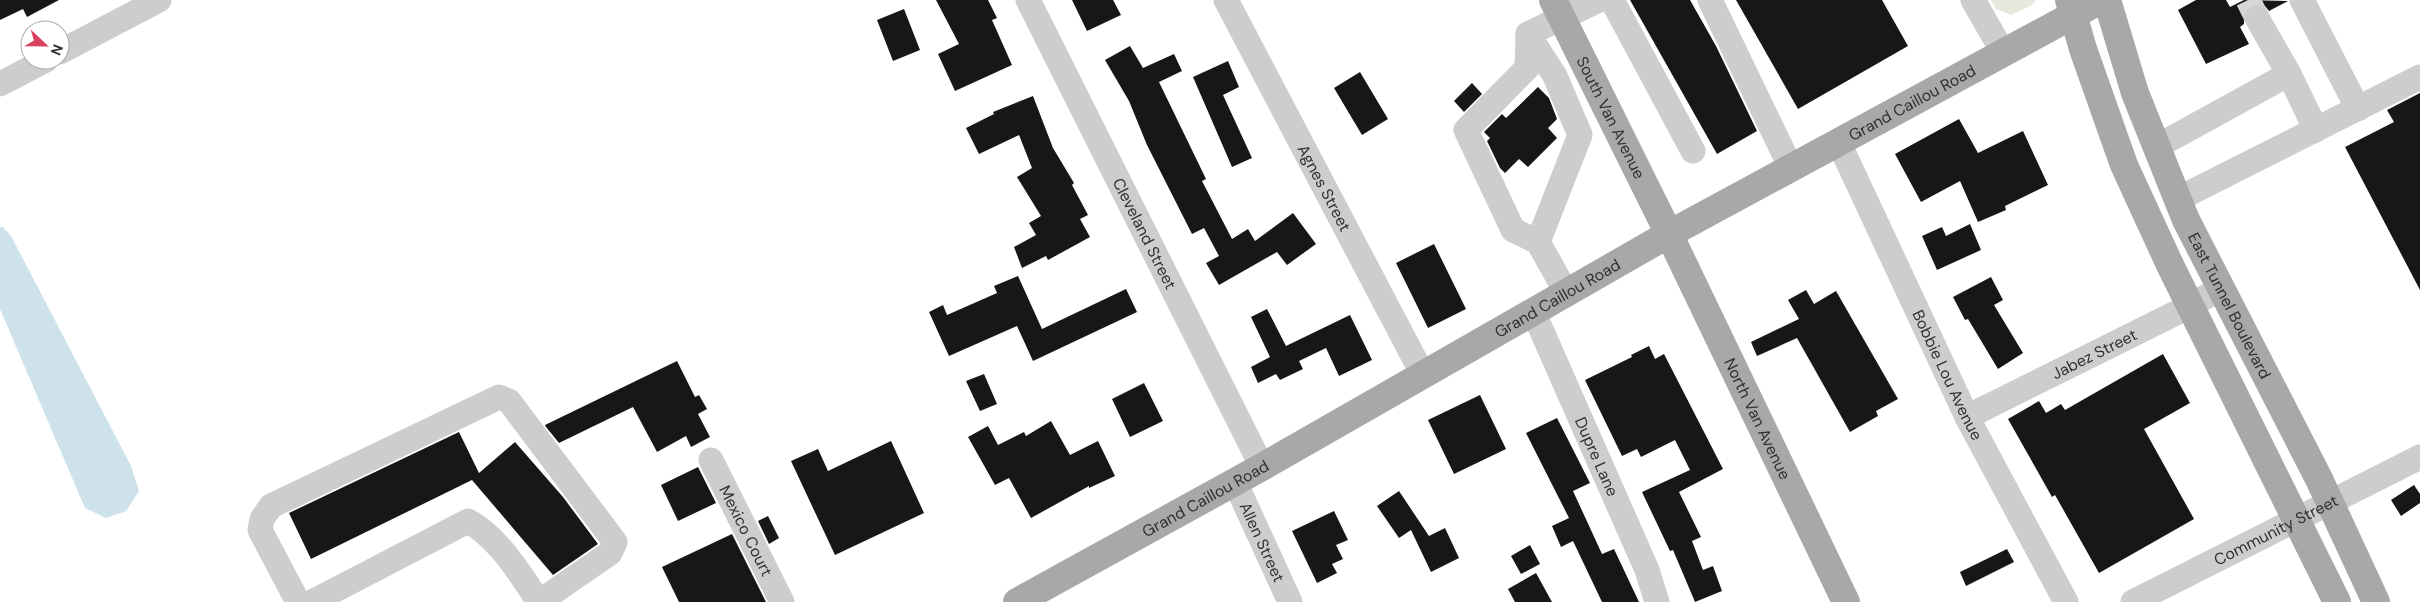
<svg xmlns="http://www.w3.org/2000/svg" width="2420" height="602" font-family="'DM Sans',sans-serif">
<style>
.green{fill:#e5e9dc}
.water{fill:#cde2ea}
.building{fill:#171717}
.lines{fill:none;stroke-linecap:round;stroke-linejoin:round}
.minor-tunnel{stroke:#d6d6d6;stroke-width:25;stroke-dasharray:25 12;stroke-linecap:butt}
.minor{stroke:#cdcdcd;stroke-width:25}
.major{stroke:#a8a8a8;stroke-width:28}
.labels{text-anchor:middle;stroke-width:5;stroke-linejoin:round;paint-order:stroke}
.street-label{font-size:16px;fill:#303030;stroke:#fff}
</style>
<rect width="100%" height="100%" fill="#fff"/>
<!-- green -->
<path class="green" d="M1991,0H2036L2032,5L2011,15L1996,9Z"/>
<!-- water -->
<path class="water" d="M0,227H3L11,236L131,466L139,491L126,511L106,518L85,508L0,309Z"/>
<!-- building -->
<path class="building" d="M0,0H59L27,17L23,9L0,20Z
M936,0H988L997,18L992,20L1012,65L955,91L938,54L959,44Z
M1072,0H1113L1121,15L1087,31Z
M1630,0H1690L1716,46L1757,131L1717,154Z
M1736,0H1882L1908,46L1798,109Z
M2196,0H2226L2230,7L2244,0L2288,1L2269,11L2265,6L2258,4L2249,6L2244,11V24L2240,27L2249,44L2206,64L2178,10Z
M904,9L920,50L893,61L877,20Z
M1130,46L1143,68L1174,54L1182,71L1159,82L1206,179L1202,181L1232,239L1248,229L1255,241L1293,213L1316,244L1287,265L1277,252L1219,285L1206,263L1219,256L1204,228L1192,234L1147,145L1129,101L1105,60Z
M1228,61L1239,87L1223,95L1252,158L1232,167L1193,77Z
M1360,72L1388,119L1362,135L1334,88Z
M1472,83L1482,94L1464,112L1454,101Z
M1538,87L1549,98L1557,119L1548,128L1557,138L1528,167L1519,159L1505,173L1500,168L1487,141L1490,138L1484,132L1502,114L1506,118Z
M2420,93V290L2345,147L2394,122L2387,110Z
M1033,96L1053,148L1074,183L1072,185L1088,215L1080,219L1090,237L1048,260L1046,256L1022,268L1014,247L1036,235L1029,223L1041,216L1017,177L1032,168L1019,135L979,154L966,128L994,114L993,112Z
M1959,119L1978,153L2023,131L2048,185L2005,206L2006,210L1978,222L1960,181L1921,202L1895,154Z
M1970,224L1981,250L1937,270L1922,236L1942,227L1946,236Z
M1434,244L1466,309L1428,328L1396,263Z
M1018,276L1042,329L1126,289L1137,312L1033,361L1017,326L949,356L929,312L943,305L947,315L997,293L994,286Z
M1991,277L2003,300L1994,305L2023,353L1998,369L1968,319L1965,320L1953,297Z
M1806,290L1814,304L1836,291L1898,399L1876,411L1878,416L1850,432L1797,338L1757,356L1751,342L1799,319L1788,300Z
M1267,309L1286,346L1350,315L1372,360L1339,376L1326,348L1299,361L1303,369L1280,380L1276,374L1258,383L1251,367L1270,357L1251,317Z
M1649,346L1655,359L1664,354L1723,469L1679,492L1701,537L1692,541L1703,570L1713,566L1722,591L1695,602L1673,550L1670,551L1642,492L1690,470L1675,440L1641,457L1637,449L1622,456L1585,380L1632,357L1631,355Z
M2163,354L2190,403L2144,429L2194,519L2099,573L2055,495L2052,497L2008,419L2039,401L2046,413L2061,404L2065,410Z
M677,361L695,397L699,395L707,409L698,414L710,437L691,447L686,436L657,452L633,407L559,443L546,427L545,425Z
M984,374L997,404L980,411L966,381Z
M1144,383L1163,421L1130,437L1112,399Z
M1480,395L1506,449L1454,474L1428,420Z
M1557,418L1590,483L1573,491L1602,554L1614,549L1639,602H1602L1573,541L1561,547L1552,526L1569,518L1526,433Z
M1051,421L1070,455L1098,441L1115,476L1089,488V486L1031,518L1009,478L995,485L968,437L988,426L998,445L1024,432L1026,436Z
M459,432L479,473L515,442L563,497L598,544L553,575L472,480L311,559L289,513Z
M891,441L924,513L835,555L791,461L818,449L828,471Z
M698,467L716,503L678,521L661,485Z
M2414,485L2420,494V503L2401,516L2391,500Z
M1399,491L1429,536L1445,528L1459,558L1431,572L1411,530L1399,538L1377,506Z
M1334,511L1348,540L1336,545L1343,559L1332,564L1337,573L1317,583L1292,531Z
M768,516L779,538L769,544L758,521Z
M732,534L766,602H679L662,567Z
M1530,545L1540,564L1521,574L1511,556Z
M2007,549L2014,562L1966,586L1960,572Z
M1536,573L1552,602H1515L1508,589Z"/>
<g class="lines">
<!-- minor-tunnel -->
<path class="minor-tunnel" d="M2248,0L2257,18"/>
<!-- minor -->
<g class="minor">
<path id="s1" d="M1028,0L1262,467"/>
<path id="s2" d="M1226,0L1423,375"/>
<path d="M1612,0L1693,151"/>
<path d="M1710,0L1791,168"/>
<path d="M1973,0L2004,54"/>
<path d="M2302,0L2358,109"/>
<path d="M2257,18L2289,74L2316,130"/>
<path d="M1528,34L1555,76L1580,135L1538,242"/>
<path d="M60,52L159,0"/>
<path d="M0,84L46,60"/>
<path id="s3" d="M1839,143L1967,417L2066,602"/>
<path d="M2156,147L2289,74"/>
<path d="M2178,199L2420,77"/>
<path d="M1566,292L1538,242L1513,230L1466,130L1527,68L1528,34L1599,0"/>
<path id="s4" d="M1533,311L1647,570L1657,602"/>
<path id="s5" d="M1967,417L2190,306L2221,288"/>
<path id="s6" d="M711,460L782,602"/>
<path id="s7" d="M1235,482L1290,602"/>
<path d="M298,602L260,530L262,519L271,506L499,397L509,401L615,542L610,553L539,602"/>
<path d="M312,602L468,521C499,538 520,574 539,602"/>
<path id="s8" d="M2133,602L2420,457"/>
</g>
<!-- major -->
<g class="major">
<path id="s9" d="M1553,0L1669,234L1846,602"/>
<path d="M2069,0L2083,49L2124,165L2170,265L2337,602"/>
<path id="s10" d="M2107,0L2135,93L2186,220L2319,479L2376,602"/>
<path id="s11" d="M1017,602L1262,467L1669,234L2101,0"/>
</g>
</g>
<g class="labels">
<!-- street labels -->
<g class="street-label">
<text dy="6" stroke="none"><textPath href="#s11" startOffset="1025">Grand Caillou Road</textPath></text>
<text dy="6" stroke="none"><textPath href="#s9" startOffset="131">South Van Avenue</textPath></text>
<text dy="6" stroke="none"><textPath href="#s2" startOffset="212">Agnes Street</textPath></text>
<text dy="6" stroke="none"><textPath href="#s1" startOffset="261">Cleveland Street</textPath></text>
<text dy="6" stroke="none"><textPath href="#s11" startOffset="620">Grand Caillou Road</textPath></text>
<text dy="6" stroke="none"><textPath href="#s10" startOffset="330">East Tunnel Boulevard</textPath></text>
<text dy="6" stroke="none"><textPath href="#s5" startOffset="142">Jabez Street</textPath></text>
<text dy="6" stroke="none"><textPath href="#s3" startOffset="256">Bobbie Lou Avenue</textPath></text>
<text dy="6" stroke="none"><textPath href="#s9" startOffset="466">North Van Avenue</textPath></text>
<text dy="6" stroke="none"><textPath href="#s4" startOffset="159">Dupre Lane</textPath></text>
<text dy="6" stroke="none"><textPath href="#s11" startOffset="215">Grand Caillou Road</textPath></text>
<text dy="6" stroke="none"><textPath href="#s8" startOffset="160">Community Street</textPath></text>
<text dy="6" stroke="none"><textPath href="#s6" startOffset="79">Mexico Court</textPath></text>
<text dy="6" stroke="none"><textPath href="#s7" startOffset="66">Allen Street</textPath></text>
</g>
</g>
<!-- north arrow -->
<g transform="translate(45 45) rotate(112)"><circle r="24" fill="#ffffff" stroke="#acacac"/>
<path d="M0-4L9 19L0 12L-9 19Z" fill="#d84260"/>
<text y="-8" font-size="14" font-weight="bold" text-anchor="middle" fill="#303030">N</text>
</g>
</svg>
